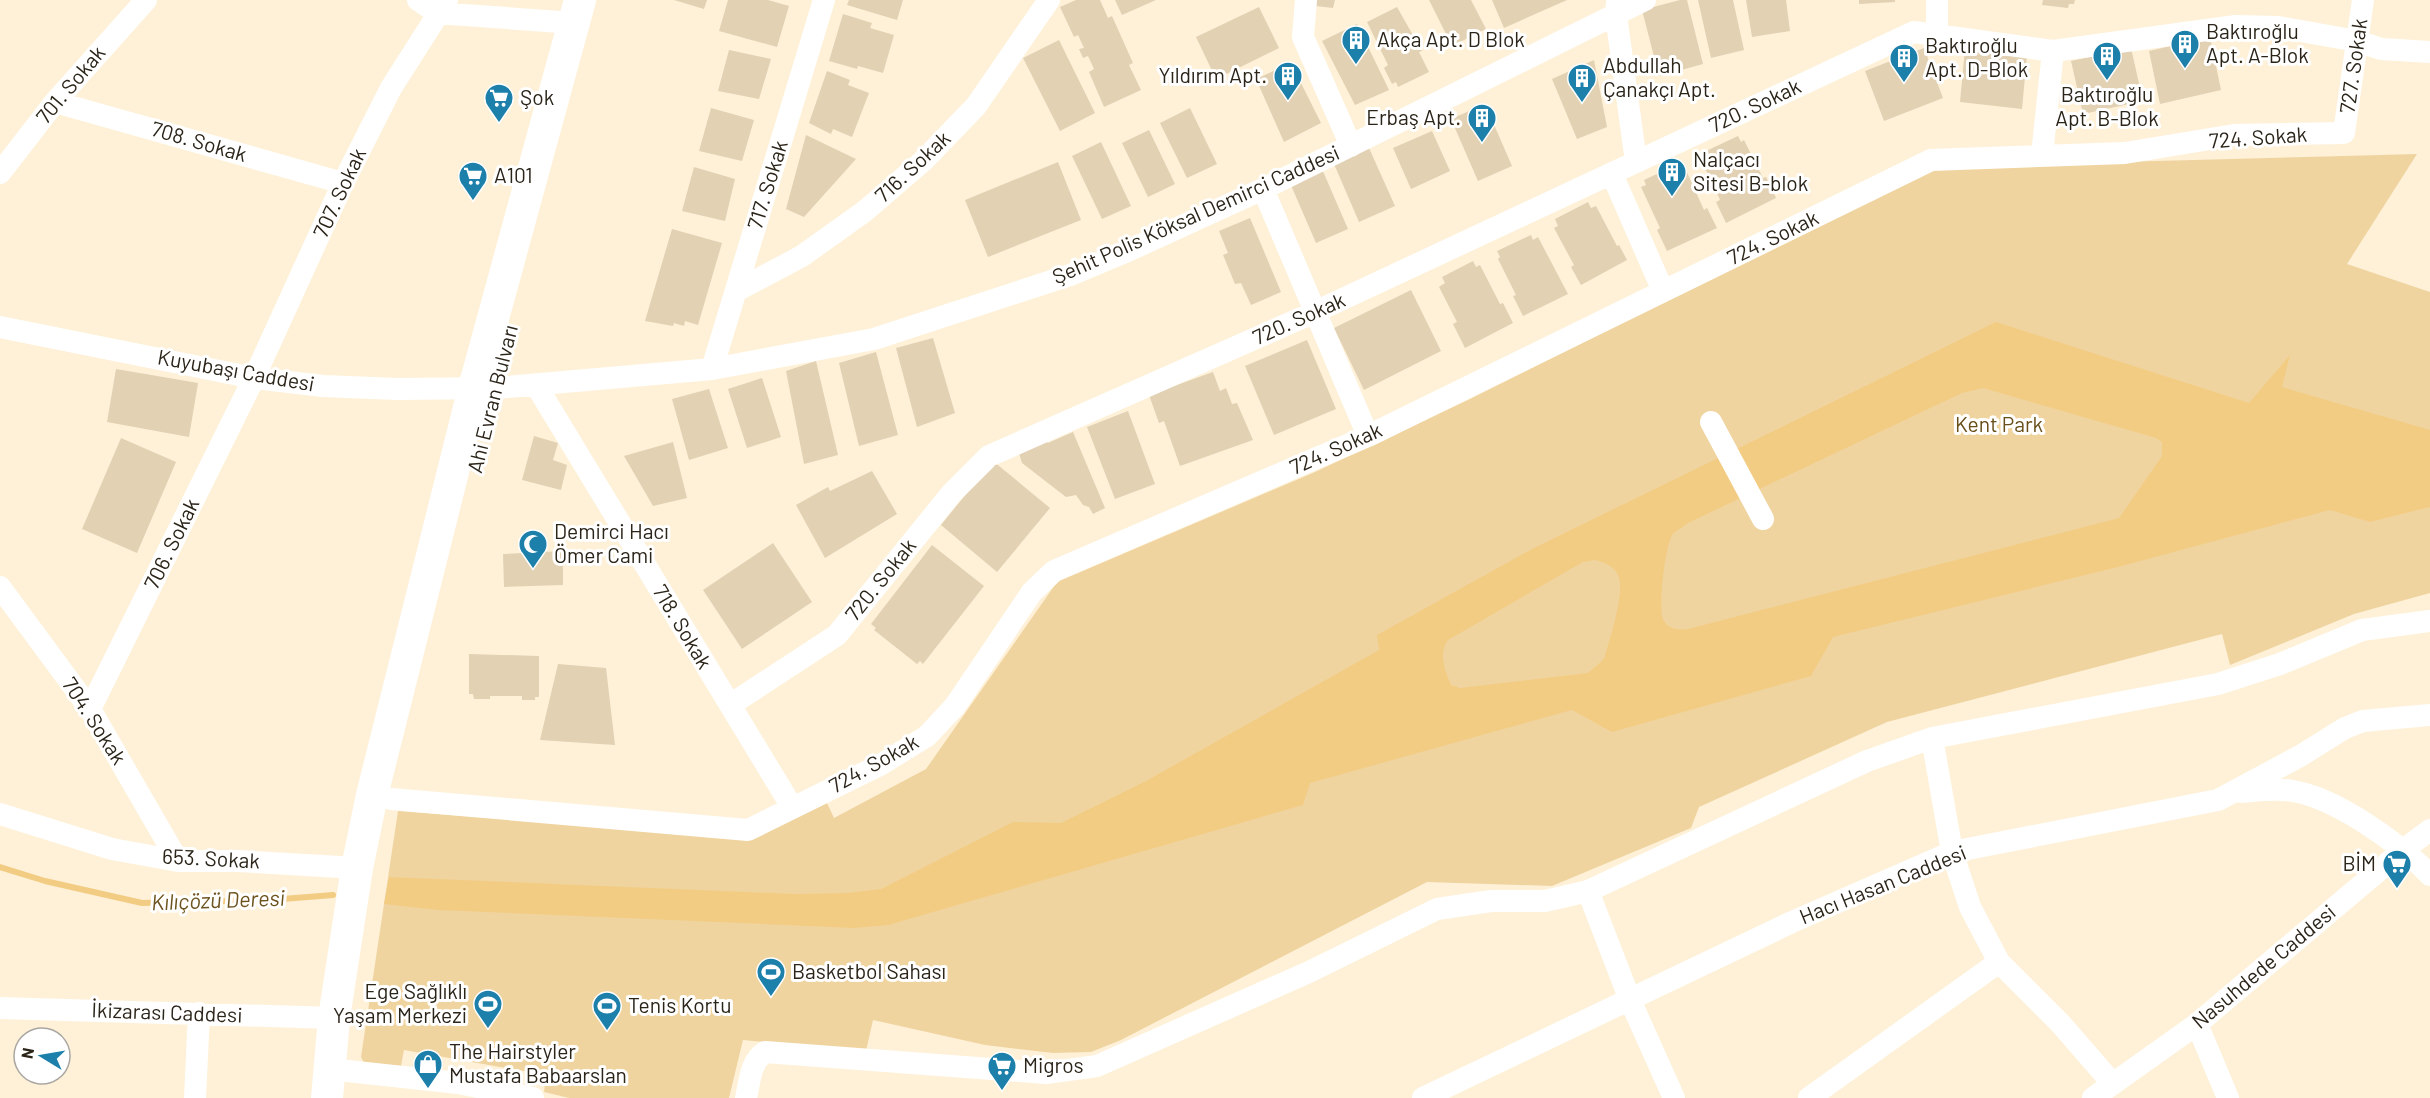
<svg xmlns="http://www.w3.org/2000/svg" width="2430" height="1098" font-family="Barlow,sans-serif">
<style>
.green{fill:#f0d4a0}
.water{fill:#f2cc83;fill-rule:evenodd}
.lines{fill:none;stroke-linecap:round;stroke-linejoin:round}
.stream{stroke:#f2cc83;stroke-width:6}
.building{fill:#e2d1b3}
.street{stroke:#fff;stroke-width:22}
.secondary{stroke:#fff;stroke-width:32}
.labels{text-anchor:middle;stroke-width:6;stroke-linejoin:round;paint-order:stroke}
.poi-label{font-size:21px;fill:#2b2419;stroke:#fff;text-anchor:start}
.street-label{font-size:21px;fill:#2b2419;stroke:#fff}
.park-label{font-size:21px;fill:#684e17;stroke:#fff}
.water-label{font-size:22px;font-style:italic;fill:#6d531d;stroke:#fff}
</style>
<rect width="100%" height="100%" fill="#fef1d8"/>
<!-- green -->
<path class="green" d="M2417,154L2347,264L2430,292V593L2354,614L2230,665L2222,634L1887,722L1699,807L1691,828L1552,886L1427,882L1121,1040L1091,1052L1053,1053L985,1045L873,1020L866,1051L743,1040L729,1098H569L544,1092L546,1075L404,1050L401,1066L364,1063L361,1057L398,811L751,838L827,803L834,818L926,769L1057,582L1315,472L1468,400L1933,167Z"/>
<!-- water -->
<path class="water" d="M1996,322L2249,403L2290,355L2282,387L2430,430V507L2370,522L2330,510L2118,567L1833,637L1811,676L1612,732L1572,710L1310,783L1303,805L888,925L854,928L438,910L384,904L389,877L796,894L847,893L881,889L1013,822L1061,823L1146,781L1379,650L1377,635L1532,549ZM1983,388L2156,438L2162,442V456L2119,518L1688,629C1678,630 1668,630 1663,619C1658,609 1665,543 1673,534C1676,530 1684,527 1688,523L1962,393ZM1595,560C1603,562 1614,566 1618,575C1626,591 1609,641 1604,659L1588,673L1460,688L1451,685C1445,671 1438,653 1448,640L1583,562Z"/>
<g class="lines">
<!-- stream -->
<path class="stream" d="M0,867L45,881L142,903L270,900L333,895"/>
</g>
<!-- building -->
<path class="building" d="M674,0H707L704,9Z
M728,0H768L789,6L777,47L719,31Z
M849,0H903L897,20L847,5Z
M1076,0H1100L1108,18L1112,16L1133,63L1129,65L1141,90L1104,107L1089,72L1094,69L1088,56L1083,58L1079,49L1084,48L1078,35L1074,37L1060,7Z
M1115,0H1156L1122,15Z
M1317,0H1335L1333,8L1316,6Z
M1429,0H1471L1486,29L1452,46Z
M1492,0H1567L1504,28Z
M1680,0H1687L1703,64L1659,76L1642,10Z
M1698,0H1733L1744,50L1711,58Z
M1746,0H1786L1790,31L1752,37Z
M1859,0H1895V2L1859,4Z
M2043,0H2075L2074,4H2069L2068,8L2042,5Z
M1259,7L1279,48L1216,79L1196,37Z
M1397,7L1422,51L1419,52L1429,72L1398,87L1396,82L1392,84L1384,68L1388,65L1367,22Z
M843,14L872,23L870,28L894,35L883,73L858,66L857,69L829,61Z
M1357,24L1389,90L1355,105L1322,41Z
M2210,37L2221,90L2160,104L2149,51Z
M1059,40L1095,113L1060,131L1023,58Z
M1924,48L1943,98L1884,121L1865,71Z
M2131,48L2143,101L2083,114L2071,61Z
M1965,49L2027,55L2022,109L1960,102Z
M729,50L771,59L759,99L718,91Z
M1594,60L1607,127L1577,139L1552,79Z
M1291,63L1321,123L1284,142L1256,79Z
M827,71L850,80L848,85L869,93L852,137L833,129L831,134L809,123Z
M1485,104L1512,166L1478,181L1451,119Z
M711,108L754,120L742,161L699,151Z
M1190,108L1217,164L1187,178L1160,123Z
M1149,130L1175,184L1148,197L1122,143Z
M1432,131L1450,171L1411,189L1393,148Z
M806,135L856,159L804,217L786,209Z
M1738,136L1741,142L1744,140L1763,178L1766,177L1776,198L1726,223L1716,202L1720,200L1700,158L1705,156L1704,152Z
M1101,142L1131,206L1102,219L1072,156Z
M1369,148L1395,206L1359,222L1334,164Z
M1058,162L1081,220L988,257L965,200Z
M1678,164L1681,170L1685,168L1704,210L1707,208L1717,228L1667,251L1657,230L1660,228L1641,187L1646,185L1644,180Z
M694,167L735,179L725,221L682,211Z
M1322,169L1348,229L1316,243L1290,183Z
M1588,202L1591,208L1596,206L1617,246L1619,245L1627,260L1581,285L1571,267L1574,265L1554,228L1558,226L1555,219Z
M1250,218L1281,292L1251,305L1241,283L1235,284L1223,255L1228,253L1219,231Z
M672,229L722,243L698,325L685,321L684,326L674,323L673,326L645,321Z
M1531,235L1533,240L1538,237L1568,294L1523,316L1513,296L1516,295L1498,259L1500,257L1497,251Z
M1473,261L1476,267L1480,265L1500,304L1503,303L1513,323L1465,348L1453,324L1457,322L1439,287L1445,283L1442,277Z
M1411,290L1441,351L1364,390L1334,328Z
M933,338L955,413L917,427L896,348Z
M1307,340L1336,409L1274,435L1245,366Z
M876,352L898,435L859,446L839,363Z
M816,361L838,455L804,464L786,371Z
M116,369L198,383L189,437L107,422Z
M1213,372L1220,391L1226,388L1232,404L1237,403L1253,440L1180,466L1164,421L1159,423L1149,395Z
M762,378L781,437L747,448L728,389Z
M709,389L728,448L689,460L672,399Z
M1128,411L1155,484L1115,499L1087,427Z
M1073,432L1105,508L1093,514L1089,507L1083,505L1076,495L1066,497L1022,463L1019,453L1045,440L1048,443Z
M534,436L558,443L553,460L567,465L561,490L522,480Z
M121,438L176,462L137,553L82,529Z
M673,442L687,498L653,506L624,456Z
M993,461L1050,508L997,572L941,525Z
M872,471L897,514L825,558L796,505L828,487L830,491Z
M773,543L812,602L742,649L703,590Z
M932,545L984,586L923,664L920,661L917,664L874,630L876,628L871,624Z
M563,551V585L504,587L503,554Z
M469,654L539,656V697H535V700H522V696H490V699H474L473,694H469Z
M558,664L606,668L615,745L540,740Z"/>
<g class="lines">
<!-- street -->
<path class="street" d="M418,0L437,13L574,23
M1306,0L1303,37L1351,146
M1617,1L1616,15L1636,162
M1937,35V0
M55,102L343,183
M2042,155L2053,51
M0,173L55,102L146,0
M1612,174L1663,291
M1263,189L1368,436
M736,291L802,256L865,211L923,161L976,106L1049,0
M0,327L254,378L323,386L398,389L495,388L712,369L874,339L1070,275L1132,249L1263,189L1645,0
M712,369L824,0
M536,385L792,807
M1711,422L1763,519
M0,587L90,709L178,861
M730,705L837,635L951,494L989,456L1315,312L1914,32L2053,51L2236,26L2278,27L2357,41L2381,49L2430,52
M90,709L254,378L343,183L391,88L447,0
M1932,738L1952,852L1970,907L1999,962L2060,1023L2113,1084
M2242,792C2258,790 2276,788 2293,791C2336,798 2399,843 2430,875
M391,799L748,830L880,765L927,736L955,706L1032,592L1054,571L1368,436L1931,160L2125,153L2234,135L2344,133L2363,0
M0,814L112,849L178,861H238L357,868
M1588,891L1630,1000L1674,1098
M0,1008L334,1018
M2197,1024L2228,1098
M329,1069L458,1083L533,1098
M195,1098L199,1013
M746,1098C750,1081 750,1062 765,1052L1046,1073L1097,1066L1309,972L1437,909L1491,901H1545L1588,891L1867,761L1932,738L2218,684L2280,664L2362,630L2430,621
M1423,1098L1792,922L1952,852L2218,800L2300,756L2345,728L2363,721L2430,715
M1809,1098L1999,962
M2093,1098L2197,1024L2403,850L2430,830"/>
<!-- secondary -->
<path class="secondary" d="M327,1098L334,1018L357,868L372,795L474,388L580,0"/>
</g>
<!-- icons -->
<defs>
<g id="building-pin" transform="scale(1.5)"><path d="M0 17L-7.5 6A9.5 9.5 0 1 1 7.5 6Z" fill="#1c80ab" stroke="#fff"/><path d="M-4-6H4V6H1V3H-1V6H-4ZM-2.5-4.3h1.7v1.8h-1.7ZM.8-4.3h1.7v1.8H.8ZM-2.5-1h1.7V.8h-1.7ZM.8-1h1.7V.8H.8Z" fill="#fff"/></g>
<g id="supermarket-pin" transform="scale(1.5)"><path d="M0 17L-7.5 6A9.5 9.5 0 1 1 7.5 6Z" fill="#1c80ab" stroke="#fff"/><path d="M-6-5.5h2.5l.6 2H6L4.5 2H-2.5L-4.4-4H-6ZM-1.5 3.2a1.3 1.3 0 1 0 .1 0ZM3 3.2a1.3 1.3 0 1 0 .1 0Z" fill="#fff"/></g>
<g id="mosque-pin" transform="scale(1.5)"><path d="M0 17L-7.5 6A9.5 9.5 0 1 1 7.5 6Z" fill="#1c80ab" stroke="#fff"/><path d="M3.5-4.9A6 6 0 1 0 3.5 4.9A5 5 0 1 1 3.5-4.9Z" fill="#fff"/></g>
<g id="stadium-pin" transform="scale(1.5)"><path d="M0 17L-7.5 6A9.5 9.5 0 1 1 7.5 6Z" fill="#1c80ab" stroke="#fff"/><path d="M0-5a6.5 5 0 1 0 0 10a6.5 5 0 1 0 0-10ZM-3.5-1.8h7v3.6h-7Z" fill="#fff"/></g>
<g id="shop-pin" transform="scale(1.5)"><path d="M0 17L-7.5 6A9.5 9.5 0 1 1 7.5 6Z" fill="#1c80ab" stroke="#fff"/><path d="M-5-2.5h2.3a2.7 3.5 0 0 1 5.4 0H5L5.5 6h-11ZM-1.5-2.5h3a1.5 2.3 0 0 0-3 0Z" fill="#fff"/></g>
</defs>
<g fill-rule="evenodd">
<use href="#building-pin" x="1356" y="40"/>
<use href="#building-pin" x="2185" y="44"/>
<use href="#building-pin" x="2107" y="56"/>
<use href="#building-pin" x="1904" y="58"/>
<use href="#building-pin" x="1288" y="76"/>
<use href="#building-pin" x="1582" y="78"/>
<use href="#supermarket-pin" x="499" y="98"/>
<use href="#building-pin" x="1482" y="118"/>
<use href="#building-pin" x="1672" y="172"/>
<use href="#supermarket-pin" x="473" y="176"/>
<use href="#mosque-pin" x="533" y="544"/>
<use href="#supermarket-pin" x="2397" y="864"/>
<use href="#stadium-pin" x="771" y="972"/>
<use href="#stadium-pin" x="488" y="1004"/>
<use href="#stadium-pin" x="607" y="1006"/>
<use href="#shop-pin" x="428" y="1064"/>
<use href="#supermarket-pin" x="1002" y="1066"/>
</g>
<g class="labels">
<!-- poi labels -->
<g class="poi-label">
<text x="2206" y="39">Baktıroğlu<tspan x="2206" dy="24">Apt. A-Blok</tspan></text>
<text x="1377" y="47">Akça Apt. D Blok</text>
<text x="1925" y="53">Baktıroğlu<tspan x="1925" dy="24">Apt. D-Blok</tspan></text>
<text x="1603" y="73">Abdullah<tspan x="1603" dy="24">Çanakçı Apt.</tspan></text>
<text x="1267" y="83" text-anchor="end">Yıldırım Apt.</text>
<text x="2107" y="102" text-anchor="middle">Baktıroğlu<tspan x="2107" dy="24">Apt. B-Blok</tspan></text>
<text x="520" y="105">Şok</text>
<text x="1461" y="125" text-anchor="end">Erbaş Apt.</text>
<text x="1693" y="167">Nalçacı<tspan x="1693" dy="24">Sitesi B-blok</tspan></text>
<text x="494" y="183">A101</text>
<text x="554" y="539">Demirci Hacı<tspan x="554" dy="24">Ömer Cami</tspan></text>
<text x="2376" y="871" text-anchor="end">BİM</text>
<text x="792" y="979">Basketbol Sahası</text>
<text x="467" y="999" text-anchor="end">Ege Sağlıklı<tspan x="467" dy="24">Yaşam Merkezi</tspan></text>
<text x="628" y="1013">Tenis Kortu</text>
<text x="449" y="1059">The Hairstyler<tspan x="449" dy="24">Mustafa Babaarslan</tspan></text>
<text x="1023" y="1073">Migros</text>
</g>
<!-- street labels -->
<g class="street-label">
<text transform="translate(2354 66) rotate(-82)" y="7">727. Sokak</text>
<text transform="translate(71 85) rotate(-50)" y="7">701. Sokak</text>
<text transform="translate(1755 106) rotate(-25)" y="7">720. Sokak</text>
<text transform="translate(2258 138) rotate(-4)" y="7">724. Sokak</text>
<text transform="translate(199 142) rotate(16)" y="7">708. Sokak</text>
<text transform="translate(913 167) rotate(-43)" y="7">716. Sokak</text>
<text transform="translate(768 185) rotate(-73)" y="7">717. Sokak</text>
<text transform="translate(340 193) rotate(-65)" y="7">707. Sokak</text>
<text transform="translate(1196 215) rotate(-24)" y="7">Şehit Polis Köksal Demirci Caddesi</text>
<text transform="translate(1773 238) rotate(-26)" y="7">724. Sokak</text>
<text transform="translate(1299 319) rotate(-24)" y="7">720. Sokak</text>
<text transform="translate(236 371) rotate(10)" y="7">Kuyubaşı Caddesi</text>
<text transform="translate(493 399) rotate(-76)" y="7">Ahi Evran Bulvarı</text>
<text transform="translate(1336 449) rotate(-24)" y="7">724. Sokak</text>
<text transform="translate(172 544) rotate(-64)" y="7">706. Sokak</text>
<text transform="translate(881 580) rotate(-51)" y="7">720. Sokak</text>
<text transform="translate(682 627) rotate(59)" y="7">718. Sokak</text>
<text transform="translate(94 721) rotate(57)" y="7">704. Sokak</text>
<text transform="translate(874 764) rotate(-29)" y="7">724. Sokak</text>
<text transform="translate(211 859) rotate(3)" y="7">653. Sokak</text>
<text transform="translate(1883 885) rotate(-22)" y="7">Hacı Hasan Caddesi</text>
<text transform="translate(2264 967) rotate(-40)" y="7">Nasuhdede Caddesi</text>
<text transform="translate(167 1013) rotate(2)" y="7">İkizarası Caddesi</text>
</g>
<!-- park labels -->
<g class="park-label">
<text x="1999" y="432">Kent Park</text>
</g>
<!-- water labels -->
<g class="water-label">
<text transform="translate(218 900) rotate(-2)" y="8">Kılıçözü Deresi</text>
</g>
</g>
<!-- north arrow -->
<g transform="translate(42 1056) rotate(281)"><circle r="28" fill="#ffffff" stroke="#aaa7a3" stroke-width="1.5"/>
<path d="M0-4.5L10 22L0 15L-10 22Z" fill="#1c80ab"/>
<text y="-9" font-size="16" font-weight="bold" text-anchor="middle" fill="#2b2419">N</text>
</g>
</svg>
